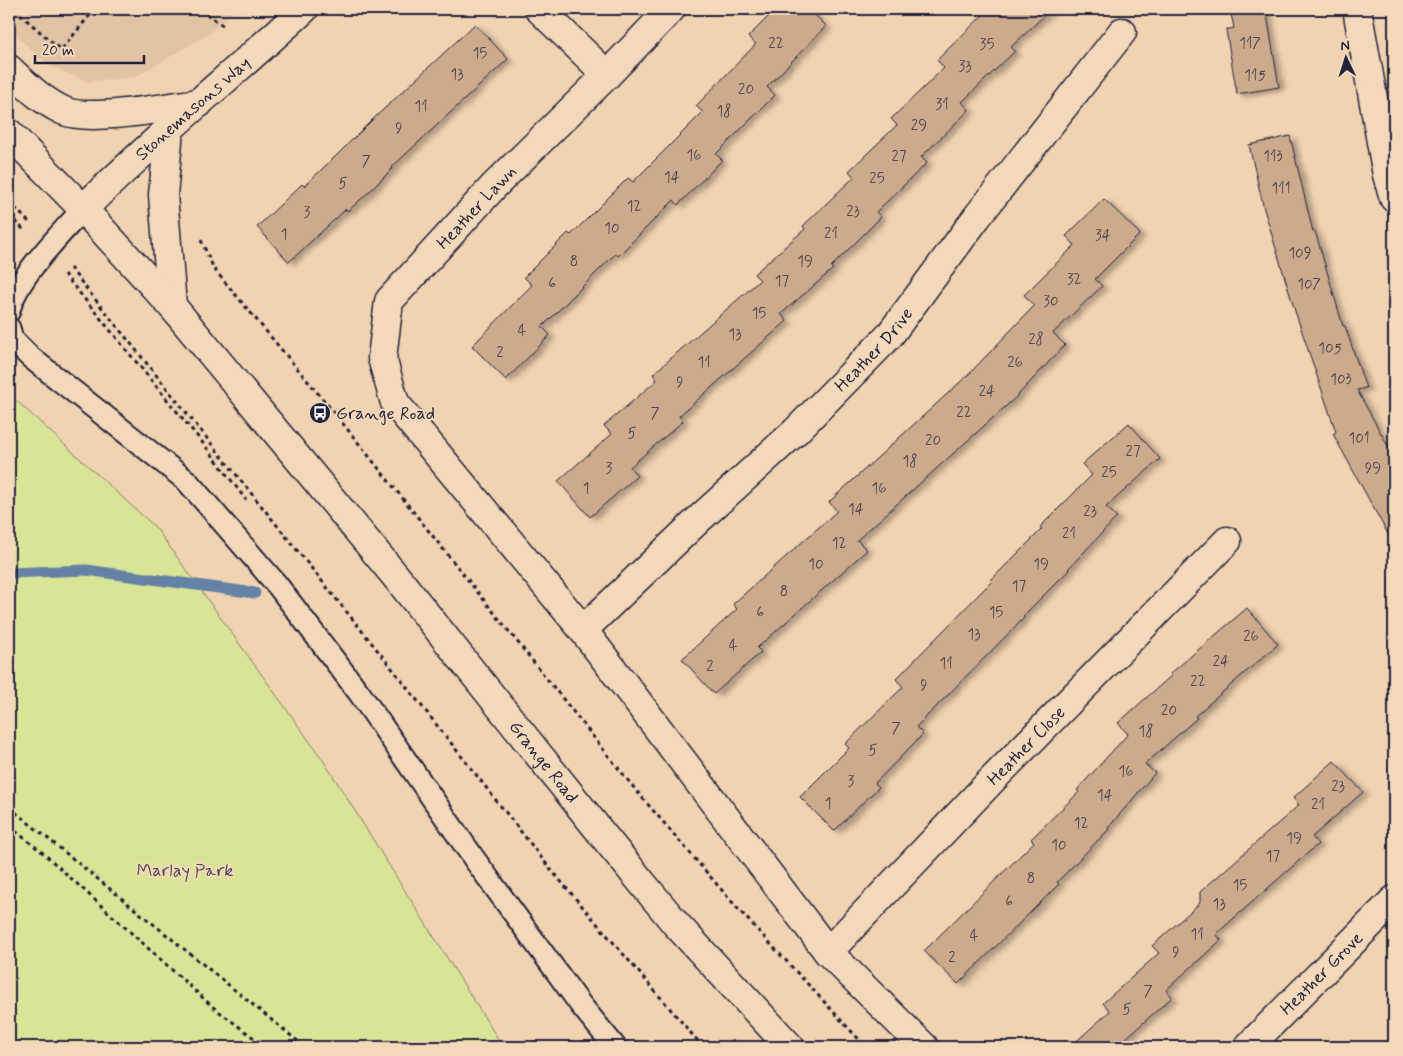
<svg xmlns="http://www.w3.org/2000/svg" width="1403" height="1056" font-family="Mynerve,sans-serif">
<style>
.built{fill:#e2c3a4}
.green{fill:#d9e497;stroke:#7e8369}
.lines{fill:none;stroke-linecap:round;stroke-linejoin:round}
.stream{stroke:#6382a5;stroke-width:11}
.building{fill:#cdaa8c;stroke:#22223b;filter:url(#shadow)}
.lane-casing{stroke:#22223b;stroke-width:25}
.street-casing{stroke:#22223b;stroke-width:31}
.secondary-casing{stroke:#22223b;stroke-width:31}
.path{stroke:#22223b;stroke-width:3;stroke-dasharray:4 4;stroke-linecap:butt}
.lane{stroke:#f3d8ba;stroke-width:21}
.street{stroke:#f3d8ba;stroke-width:28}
.secondary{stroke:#f3d8ba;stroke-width:28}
.labels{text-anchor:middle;stroke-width:4;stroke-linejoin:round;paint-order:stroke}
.number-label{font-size:15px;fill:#4d444f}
.street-label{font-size:18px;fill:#22223b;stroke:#f3d8ba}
.poi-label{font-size:18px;fill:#22223b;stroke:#f3d8ba;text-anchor:start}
.park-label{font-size:18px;fill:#47494d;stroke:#f3d8ba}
</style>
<defs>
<filter id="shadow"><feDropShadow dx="5.5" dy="3" stdDeviation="2.5" flood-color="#0004"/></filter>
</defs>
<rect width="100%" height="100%" fill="#f1d2b1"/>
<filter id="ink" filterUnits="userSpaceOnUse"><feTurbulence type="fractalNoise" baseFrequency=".02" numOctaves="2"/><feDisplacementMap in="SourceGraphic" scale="10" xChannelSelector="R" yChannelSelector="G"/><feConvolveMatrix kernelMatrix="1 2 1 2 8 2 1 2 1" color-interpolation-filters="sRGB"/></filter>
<g filter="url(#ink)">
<!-- built -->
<path class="built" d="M9,9H235L209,34L135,77L88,82L48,65L9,29Z"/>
<!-- green -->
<path class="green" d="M9,394L156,528L323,760L503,1047H9Z"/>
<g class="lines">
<!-- stream -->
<path class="stream" d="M9,573L86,570L255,593"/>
</g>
<!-- building -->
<path class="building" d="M776,9H809L826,26L767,87L775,95L716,154L722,160L678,205L674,200L618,256L616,253L542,327L550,335L506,380L472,346L532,285L524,277L568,233L571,235L628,178L633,182L703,112L696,106L756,44L748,37Z
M989,9H1051L1011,47L1015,51L962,102L969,110L921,157L927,163L876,212L881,217L831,267L833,269L781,314L787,321L679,416L683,421L630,467L637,476L590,517L558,481L612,434L604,426L657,380L653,374L760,280L754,274L805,229L803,226L854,177L849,171L897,125L891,119L944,68L937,60Z
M1230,9H1266L1279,87L1237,94L1226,30L1234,28Z
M475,24L508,59L392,167L393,168L371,190L348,211L346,209L289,262L257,227L302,184L304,186L338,154L371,121Z
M1290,136L1313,232L1315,231L1343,326H1345L1366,388L1357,390L1394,457V545L1333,434L1336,432L1294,308L1264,209L1249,145Z
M1104,199L1140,234L1095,279L1102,286L1053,333L1065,345L1015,398L857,540L867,550L757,648L761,652L714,694L682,659L737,609L733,604L837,511L829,502L969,374L1034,306L1024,295L1075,245L1066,236Z
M1129,423L1160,459L1106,507L1117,517L1068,569L1069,570L1023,616L1024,618L916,727L923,734L875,783L879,787L834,831L800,797L849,748L845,744L903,687L896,679L992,581L991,580L1042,529L1040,527L1092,475L1082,464Z
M1247,608L1278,644L1195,716L1197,718L1145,764L1155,773L1108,828L1109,829L1057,882L1059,884L958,984L924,951L1034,842L1031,839L1079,792L1077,790L1128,734L1118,723L1172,675L1170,674Z
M1334,761L1363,792L1312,837L1318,844L1216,934L1221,940L1166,990L1172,997L1116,1047H1070L1110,1011L1103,1003L1159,953L1152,946L1200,903V892L1299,805L1293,798Z"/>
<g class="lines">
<!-- lane casing -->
<g class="lane-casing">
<path id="lane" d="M9,311C16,278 61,234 83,209
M9,328L12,339L30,357L187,481L278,586L360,694L475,860L580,1004L615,1047"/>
</g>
<!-- street casing -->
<g class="street-casing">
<g id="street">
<path d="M539,9L607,75"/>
<path d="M671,9L607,75L495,185L389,301L382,358L395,403L583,630L828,952L924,1047"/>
<path d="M1357,9L1387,175L1394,198"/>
<path id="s1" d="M583,630L698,520L796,431L889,336L977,217L1122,32"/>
<path id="s2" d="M828,952L992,780L1227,541"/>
<path id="s3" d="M1248,1047L1394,900"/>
</g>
</g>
<!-- secondary casing -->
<g class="secondary-casing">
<g id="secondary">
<path d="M9,69C26,85 42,101 64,111C89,122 169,107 199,103"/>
<path d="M169,130L163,195L172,306"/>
<path id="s4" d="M9,133L83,209L172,306L402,584L606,839L676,924L790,1047"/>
<path id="s5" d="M83,209C154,139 231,76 304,9"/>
</g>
</g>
<!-- path -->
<path class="path" d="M14,9L61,50L95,9
M200,9L225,27
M9,202L31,224
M9,215L24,230
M201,240L214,269L332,410L639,794L739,910L866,1047
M70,268L387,662L552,871L703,1047
M64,274L211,453L246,500
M9,807L305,1047
M9,826L42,852L213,1007L266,1047"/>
<!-- lane -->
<use href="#lane" class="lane"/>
<!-- street -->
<use href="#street" class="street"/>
<!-- secondary -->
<use href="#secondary" class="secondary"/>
</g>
</g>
<!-- icons -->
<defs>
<g id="bus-disc" transform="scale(1.125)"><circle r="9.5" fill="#22223b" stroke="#f3d8ba"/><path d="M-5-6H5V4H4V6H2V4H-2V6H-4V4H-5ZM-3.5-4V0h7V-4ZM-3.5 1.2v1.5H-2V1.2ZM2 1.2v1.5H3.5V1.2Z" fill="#fff"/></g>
</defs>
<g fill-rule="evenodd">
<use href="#bus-disc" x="320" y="413"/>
</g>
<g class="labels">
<!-- number labels -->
<g class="number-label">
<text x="776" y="48">22</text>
<text x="1250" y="48">117</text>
<text x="987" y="49">35</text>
<text x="480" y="58">15</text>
<text x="965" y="71">33</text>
<text x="457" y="79">13</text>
<text x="1255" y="80">115</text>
<text x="746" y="94">20</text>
<text x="942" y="109">31</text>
<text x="421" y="111">11</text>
<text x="724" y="116">18</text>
<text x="919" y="130">29</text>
<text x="399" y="133">9</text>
<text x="694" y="160">16</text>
<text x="899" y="161">27</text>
<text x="1273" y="161">113</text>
<text x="366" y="166">7</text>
<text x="672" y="182">14</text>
<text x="877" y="183">25</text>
<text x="343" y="188">5</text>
<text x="1281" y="193">111</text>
<text x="634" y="211">12</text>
<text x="853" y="216">23</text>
<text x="307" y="217">3</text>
<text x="612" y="233">10</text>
<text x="831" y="238">21</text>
<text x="284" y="239">1</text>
<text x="1103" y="240">34</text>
<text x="1300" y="258">109</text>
<text x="574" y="266">8</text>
<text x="805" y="266">19</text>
<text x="1074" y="284">32</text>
<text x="782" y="286">17</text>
<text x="552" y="288">6</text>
<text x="1309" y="289">107</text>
<text x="1051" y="306">30</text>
<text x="759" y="318">15</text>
<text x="522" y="335">4</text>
<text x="735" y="339">13</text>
<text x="1036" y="344">28</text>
<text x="1330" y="353">105</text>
<text x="500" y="357">2</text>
<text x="704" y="367">11</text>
<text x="1015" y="367">26</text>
<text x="1341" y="384">103</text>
<text x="680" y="387">9</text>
<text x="987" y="396">24</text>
<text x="964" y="417">22</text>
<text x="655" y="418">7</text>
<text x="632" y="438">5</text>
<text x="1359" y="443">101</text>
<text x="933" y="445">20</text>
<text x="1133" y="456">27</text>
<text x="910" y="466">18</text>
<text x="609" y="473">3</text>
<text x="1373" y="473">99</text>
<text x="1109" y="477">25</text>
<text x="586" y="493">1</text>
<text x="879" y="493">16</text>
<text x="856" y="514">14</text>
<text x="1090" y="516">23</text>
<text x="1069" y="538">21</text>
<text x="839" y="548">12</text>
<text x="816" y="569">10</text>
<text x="1041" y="569">19</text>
<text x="1019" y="591">17</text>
<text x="784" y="596">8</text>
<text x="760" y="617">6</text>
<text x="996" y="617">15</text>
<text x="974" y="639">13</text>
<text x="1251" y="641">26</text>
<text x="733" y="650">4</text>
<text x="1221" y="666">24</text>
<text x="946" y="668">11</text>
<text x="710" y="671">2</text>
<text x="1198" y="686">22</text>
<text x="924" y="690">9</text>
<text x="1169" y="715">20</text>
<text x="896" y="733">7</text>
<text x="1146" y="736">18</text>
<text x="873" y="755">5</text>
<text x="1126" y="776">16</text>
<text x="851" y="786">3</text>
<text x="1338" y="791">23</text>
<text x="1105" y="800">14</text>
<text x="828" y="808">1</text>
<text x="1318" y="809">21</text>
<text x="1081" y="828">12</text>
<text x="1294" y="843">19</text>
<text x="1059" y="850">10</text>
<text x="1273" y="861">17</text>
<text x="1031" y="883">8</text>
<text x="1240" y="890">15</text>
<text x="1009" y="906">6</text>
<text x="1219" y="909">13</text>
<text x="1197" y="939">11</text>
<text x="974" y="940">4</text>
<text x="1176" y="957">9</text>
<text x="952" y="962">2</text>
<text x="1148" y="996">7</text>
<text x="1127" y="1014">5</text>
</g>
<!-- street labels -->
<g class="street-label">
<text dy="6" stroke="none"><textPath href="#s5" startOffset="149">Stonemasons Way</textPath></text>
<text transform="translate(476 207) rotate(-47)" y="6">Heather Lawn</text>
<text dy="6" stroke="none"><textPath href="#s1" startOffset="404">Heather Drive</textPath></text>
<text dy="6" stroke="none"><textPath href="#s2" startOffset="286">Heather Close</textPath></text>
<text dy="6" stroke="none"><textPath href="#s4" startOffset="826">Grange Road</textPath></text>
<text dy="6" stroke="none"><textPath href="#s3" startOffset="104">Heather Grove</textPath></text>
</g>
<!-- poi labels -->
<g class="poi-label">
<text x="336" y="419">Grange Road</text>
</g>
<!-- park labels -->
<g class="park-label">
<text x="185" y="876">Marlay Park</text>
</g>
</g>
<!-- margin -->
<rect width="1403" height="1056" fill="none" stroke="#f3d8ba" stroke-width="30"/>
<rect x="15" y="15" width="1373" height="1026" fill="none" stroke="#22223b" stroke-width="2" filter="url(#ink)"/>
<!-- north arrow -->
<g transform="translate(1346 58) rotate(356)" stroke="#f3d8ba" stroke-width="4" paint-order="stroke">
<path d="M0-4L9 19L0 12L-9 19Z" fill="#22223b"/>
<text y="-8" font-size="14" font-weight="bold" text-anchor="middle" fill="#22223b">N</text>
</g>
<!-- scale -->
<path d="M35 55v8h109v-8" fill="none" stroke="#22223b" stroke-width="2.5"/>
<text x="42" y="55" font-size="15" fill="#22223b" stroke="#f3d8ba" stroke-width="4" paint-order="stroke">20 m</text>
</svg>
